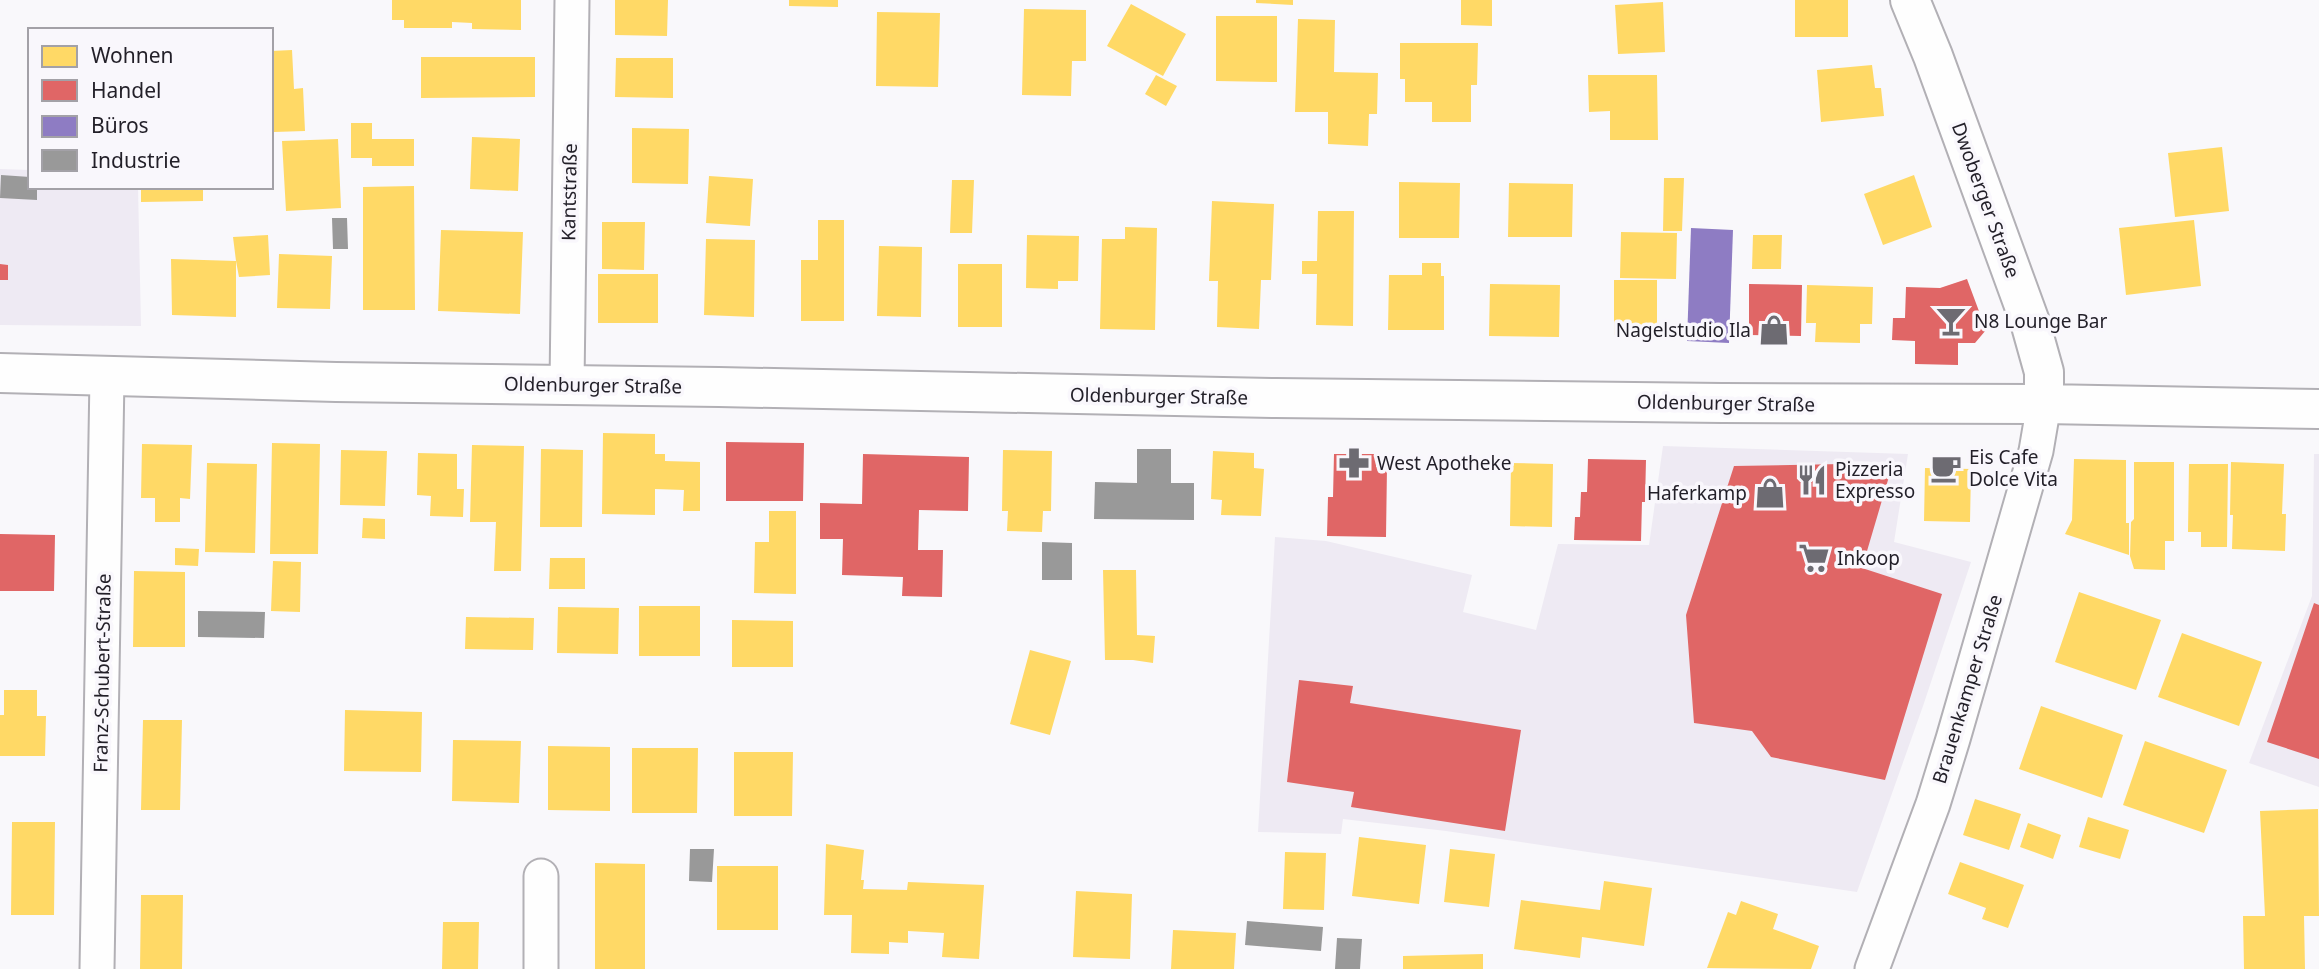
<svg xmlns="http://www.w3.org/2000/svg" width="2319" height="969" font-family="'Noto Sans',sans-serif">
<style>
.built{fill:#eeeaf3}
.homes{fill:#ffd966}
.shops{fill:#e06666}
.offices{fill:#8e7cc3}
.industry{fill:#999}
.lines{fill:none;stroke-linecap:round;stroke-linejoin:round}
.street-casing{stroke:#b2b0b5;stroke-width:37}
.secondary-casing{stroke:#b2b0b5;stroke-width:42}
.street{stroke:#fefefe;stroke-width:33}
.secondary{stroke:#fefefe;stroke-width:38}
.labels{text-anchor:middle;stroke-width:7;stroke-linejoin:round;paint-order:stroke}
.street-label{font-size:19px;fill:#221f28;stroke:#f9f7fc}
.poi-label{font-size:19px;fill:#221f28;stroke:#f9f7fc;text-anchor:start}
</style>
<rect width="100%" height="100%" fill="#f9f8fb"/>
<!-- built -->
<path class="built" d="M0,169L30,170V187H138L141,326L0,325Z
M1663,446L1908,454L1894,542L1971,562L1923,706L1857,892L1446,831L1343,819L1341,834L1258,832L1275,537L1326,541L1472,575L1463,612L1536,630L1558,544L1649,545Z
M2314,454H2319V787L2249,763L2312,596Z"/>
<!-- homes -->
<path class="homes" d="M392,0H521V30L472,29V23L452,22V28H404V20H392Z
M615,0H668L667,36L615,35Z
M789,0H838V7L789,6Z
M1256,0H1293V5L1256,3Z
M1461,0H1492V26L1461,25Z
M1795,0H1848V37H1795Z
M1663,2L1665,52L1618,54L1615,5Z
M1131,4L1186,34L1163,76L1107,46Z
M1024,9L1086,10V61H1072L1071,96L1022,95Z
M877,12L940,13L938,87L876,86Z
M1216,16H1277V82L1216,81Z
M1298,19L1335,20L1334,72L1378,73L1377,114H1369L1368,146L1328,144V112H1295Z
M1400,43H1478L1477,85H1471V122H1432V102H1405V79H1400Z
M292,50L294,89L303,88L305,131L274,132L271,51Z
M421,57H535V97L421,98Z
M616,58H673V98L615,97Z
M1872,65L1875,88H1881L1884,116L1821,122L1817,70Z
M1156,75L1177,86L1166,106L1145,94Z
M1588,75H1657L1658,140H1610V111L1589,112Z
M351,123H372V139H414V166H372V158H351Z
M632,128L689,129L688,184L632,183Z
M472,137L520,139L518,191L470,189Z
M338,139L341,208L286,211L282,141Z
M2222,147L2229,211L2175,217L2168,153Z
M1914,175L1932,227L1883,245L1864,194Z
M709,176L753,179L750,226L706,223Z
M1664,178H1684L1682,231H1663Z
M952,180H974L972,233H950Z
M1399,182L1460,183L1459,238H1399Z
M1509,183L1573,184L1572,237H1508Z
M414,186L415,310H363V187Z
M141,187H203V201L141,202Z
M1212,201L1274,204L1271,280H1261L1259,329L1217,327L1218,281H1209Z
M1318,211H1354L1353,326L1316,325L1317,274H1302V261H1317Z
M818,220H844V321H801V260H818Z
M2194,220L2201,286L2126,295L2119,228Z
M602,222H645L644,270L602,269Z
M1125,227L1157,228L1155,330L1100,329L1102,239H1125Z
M441,230L523,232L520,314L438,311Z
M1621,232L1677,233L1676,279L1620,278Z
M268,235L270,275L239,277L236,261V317L172,315L171,259L236,261L233,237Z
M1027,235L1079,236L1078,281H1058V289L1026,288Z
M1753,235H1782L1781,269H1752Z
M706,239L755,240L754,317L704,315Z
M879,246L922,247L921,317L877,316Z
M279,254L332,256L330,309L277,308Z
M1422,263H1441V276H1444V330H1388L1389,275H1422Z
M958,264H1002V327H958Z
M598,274H658V323H598Z
M1614,280H1657V335H1614Z
M1490,284L1560,285L1559,337L1489,336Z
M1807,285L1873,287L1872,324H1860V343L1815,342L1816,323H1806Z
M603,433L655,434V454H665V461L700,462V511H683L684,490L655,489V515L602,514Z
M272,443L320,444L318,554H270Z
M142,444L192,445L190,499L180,498V522H155V498H141Z
M472,445L524,446L521,571H494L496,522H470Z
M541,449L583,450L582,527H540Z
M341,450L387,451L385,506L340,505Z
M1003,450L1052,451L1051,511H1043L1042,532L1007,531L1008,511H1002Z
M1213,451L1254,453V468L1264,469L1261,516L1221,515L1222,500L1211,499Z
M418,453L457,454V489H464L463,517L430,516L431,496L417,495Z
M2074,459L2126,460V523H2129V555L2065,534L2072,520Z
M2134,462H2174V541H2165V570L2134,569L2130,556L2131,522L2134,519Z
M2231,462L2284,464L2282,514H2286L2285,551L2232,549L2233,515H2230Z
M207,463L257,464L255,553L205,552Z
M1511,463L1553,464L1552,527L1510,526Z
M2189,464H2228L2227,547H2201V532H2188Z
M1925,468L1971,469L1970,522L1924,521Z
M769,511H796V594L754,593L755,542H769Z
M363,518L385,519V539L362,538Z
M175,548L199,549L198,566L175,565Z
M550,558H585V589H549Z
M273,561L301,562L300,612L271,611Z
M1103,570H1136L1137,635L1155,636L1153,663L1133,660H1105Z
M134,571L185,572V647H133Z
M2079,592L2161,620L2136,690L2055,662Z
M639,606H700V656H639Z
M558,607L619,608L618,654L557,653Z
M466,617L534,618L533,650L465,649Z
M732,620L793,621V667H732Z
M2182,633L2262,662L2239,726L2158,697Z
M1030,650L1071,661L1050,735L1010,724Z
M4,690H37V716H46L45,756H0V715H4Z
M2041,706L2123,735L2102,798L2019,769Z
M345,710L422,712L421,772L344,771Z
M143,720H182L180,810H141Z
M453,740L521,741L519,803L452,801Z
M2145,741L2227,770L2204,833L2123,805Z
M548,746L610,747V811L548,810Z
M632,748H698L697,813H632Z
M734,752H793L792,816H734Z
M1975,799L2021,814L2009,850L1963,835Z
M2318,809L2319,916H2304L2305,969H2244L2243,916H2265L2260,811Z
M2088,817L2129,830L2120,859L2079,847Z
M12,822H55L54,915H11Z
M2028,823L2061,835L2053,859L2020,847Z
M1359,837L1426,845L1419,904L1352,896Z
M826,844L864,850L861,880H864L863,889L907,890L908,882L984,885L979,959L942,957L944,933L908,931V943L889,942V954L851,953L852,915H824Z
M1450,849L1495,854L1489,907L1444,902Z
M1285,852L1326,853L1324,910L1283,909Z
M1960,862L2024,885L2008,928L1982,919L1986,908L1948,894Z
M595,863L645,864V969H595Z
M717,866H778V930H717Z
M1604,881L1652,888L1644,946L1582,937L1580,958L1514,949L1521,900L1600,910Z
M1076,891L1132,894L1130,959L1073,957Z
M141,895H183L182,969H140Z
M1741,901L1778,914L1773,929L1819,946L1811,969L1707,968L1728,912L1736,915Z
M443,922H479L478,969H442Z
M1173,930L1236,933L1234,969H1171Z
M1483,954V969H1403V956Z"/>
<!-- shops -->
<path class="shops" d="M0,264L8,265V280H0Z
M1967,279L1986,330L1975,343H1958V365L1915,364V341L1892,340L1893,318H1905L1906,287L1940,288Z
M1749,284L1802,285L1801,336L1749,335Z
M726,442L804,443L803,501H726Z
M863,454L969,457L968,511L919,510L918,550H943L942,597L902,596L903,577L842,575L843,539H820V503L862,504Z
M1334,454H1376V467H1387L1386,537L1327,536L1328,497H1333Z
M1588,459L1646,460L1645,502H1642L1641,541L1574,540L1575,517H1580L1581,492H1587Z
M1893,463L1862,568L1942,594L1885,780L1771,757L1752,731L1694,723L1686,615L1734,466Z
M0,534L55,535L54,591H0Z
M2314,603L2319,605V759L2267,742Z
M1299,680L1353,686L1350,703L1521,730L1505,831L1351,807L1354,792L1287,782Z"/>
<!-- offices -->
<path class="offices" d="M1691,228L1733,230L1729,343L1687,341Z"/>
<!-- industry -->
<path class="industry" d="M1,175L30,177V187H37V200L0,198Z
M332,218H347L348,249H333Z
M1137,449H1171V483H1194V520L1094,519L1095,482L1137,483Z
M1042,542L1072,543V580H1042Z
M198,611L265,612L264,638L198,637Z
M690,849H714L712,882L689,881Z
M1247,921L1323,927L1321,951L1245,945Z
M1337,938L1362,939L1360,969H1335Z"/>
<g class="lines">
<!-- street casing -->
<g class="street-casing">
<path id="street" d="M567,384L572,0
M541,876V969
M97,969L107,377
M1872,969L1933,804L1953,739L2036,451L2044,404"/>
</g>
<!-- secondary casing -->
<g class="secondary-casing">
<path id="secondary" d="M1910,0L1933,56L2030,322L2044,372V404
M0,373L336,382L719,387L1276,398L1722,403L2044,404L2319,409"/>
</g>
<!-- street -->
<use href="#street" class="street"/>
<!-- secondary -->
<use href="#secondary" class="secondary"/>
</g>
<!-- icons -->
<defs>
<g id="bar-bare" transform="scale(2.415)"><path d="M-6-5H6L.8 .8V4.5H3.5V6h-7V4.5H-.8V.8Z" fill="#6d6b72" stroke="#f9f7fc" stroke-width="2.5" paint-order="stroke"/></g>
<g id="shop-bare" transform="scale(2.415)"><path d="M-5-2.5h2.3a2.7 3.5 0 0 1 5.4 0H5L5.5 6h-11ZM-1.5-2.5h3a1.5 2.3 0 0 0-3 0Z" fill="#6d6b72" stroke="#f9f7fc" stroke-width="2.5" paint-order="stroke"/></g>
<g id="pharmacy-bare" transform="scale(2.415)"><path d="M-2-6h4v4h4v4h-4v4h-4v-4h-4v-4h4Z" fill="#6d6b72" stroke="#f9f7fc" stroke-width="2.5" paint-order="stroke"/></g>
<g id="cafe-bare" transform="scale(2.415)"><path d="M-5.5-4.5H6V0H3Q3 3.5 0 3.5H-2.5Q-5.5 3.5-5.5 0ZM3-3.2v2h1.7v-2ZM-6 4.5H4V6H-6Z" fill="#6d6b72" stroke="#f9f7fc" stroke-width="2.5" paint-order="stroke"/></g>
<g id="restaurant-bare" transform="scale(2.415)"><path d="M-5-6h1v4h1v-4h1v4h1v-4h1v5L-1.5 .5V6h-2V.5L-5-1ZM5-6V6H3V1.5H1.5Q1.5-4 5-6Z" fill="#6d6b72" stroke="#f9f7fc" stroke-width="2.5" paint-order="stroke"/></g>
<g id="supermarket-bare" transform="scale(2.415)"><path d="M-6-5.5h2.5l.6 2H6L4.5 2H-2.5L-4.4-4H-6ZM-1.5 3.2a1.3 1.3 0 1 0 .1 0ZM3 3.2a1.3 1.3 0 1 0 .1 0Z" fill="#6d6b72" stroke="#f9f7fc" stroke-width="2.5" paint-order="stroke"/></g>
</defs>
<g fill-rule="evenodd">
<use href="#bar-bare" x="1951" y="321"/>
<use href="#shop-bare" x="1774" y="330"/>
<use href="#pharmacy-bare" x="1354" y="463"/>
<use href="#cafe-bare" x="1946" y="468"/>
<use href="#restaurant-bare" x="1812" y="480"/>
<use href="#shop-bare" x="1770" y="493"/>
<use href="#supermarket-bare" x="1814" y="558"/>
</g>
<g class="labels">
<!-- street labels -->
<g class="street-label">
<text transform="translate(569 192) rotate(-89)" y="7">Kantstraße</text>
<text transform="translate(1986 200) rotate(70)" y="7">Dwoberger Straße</text>
<text transform="translate(593 385) rotate(1)" y="7">Oldenburger Straße</text>
<text transform="translate(1159 396) rotate(1)" y="7">Oldenburger Straße</text>
<text transform="translate(1726 403) rotate(1)" y="7">Oldenburger Straße</text>
<text transform="translate(102 673) rotate(-89)" y="7">Franz-Schubert-Straße</text>
<text transform="translate(1967 689) rotate(-73)" y="7">Brauenkamper Straße</text>
</g>
<!-- poi labels -->
<g class="poi-label">
<text x="1974" y="328">N8 Lounge Bar</text>
<text x="1751" y="337" text-anchor="end">Nagelstudio Ila</text>
<text x="1969" y="464">Eis Cafe<tspan x="1969" dy="22">Dolce Vita</tspan></text>
<text x="1377" y="470">West Apotheke</text>
<text x="1835" y="476">Pizzeria<tspan x="1835" dy="22">Expresso</tspan></text>
<text x="1747" y="500" text-anchor="end">Haferkamp</text>
<text x="1837" y="565">Inkoop</text>
</g>
</g>
<!-- legend -->
<rect x="28" y="28" width="245" height="161" fill="#f9f7fc" stroke="#a3a1a7" stroke-width="2"/>
<rect x="42" y="46" width="35" height="21" fill="#ffd966" stroke="#a3a1a7" stroke-width="2"/>
<text x="91" y="63" font-size="21" fill="#221f28">Wohnen</text>
<rect x="42" y="80" width="35" height="21" fill="#e06666" stroke="#a3a1a7" stroke-width="2"/>
<text x="91" y="98" font-size="21" fill="#221f28">Handel</text>
<rect x="42" y="116" width="35" height="21" fill="#8e7cc3" stroke="#a3a1a7" stroke-width="2"/>
<text x="91" y="133" font-size="21" fill="#221f28">Büros</text>
<rect x="42" y="150" width="35" height="21" fill="#999999" stroke="#a3a1a7" stroke-width="2"/>
<text x="91" y="168" font-size="21" fill="#221f28">Industrie</text>
</svg>
